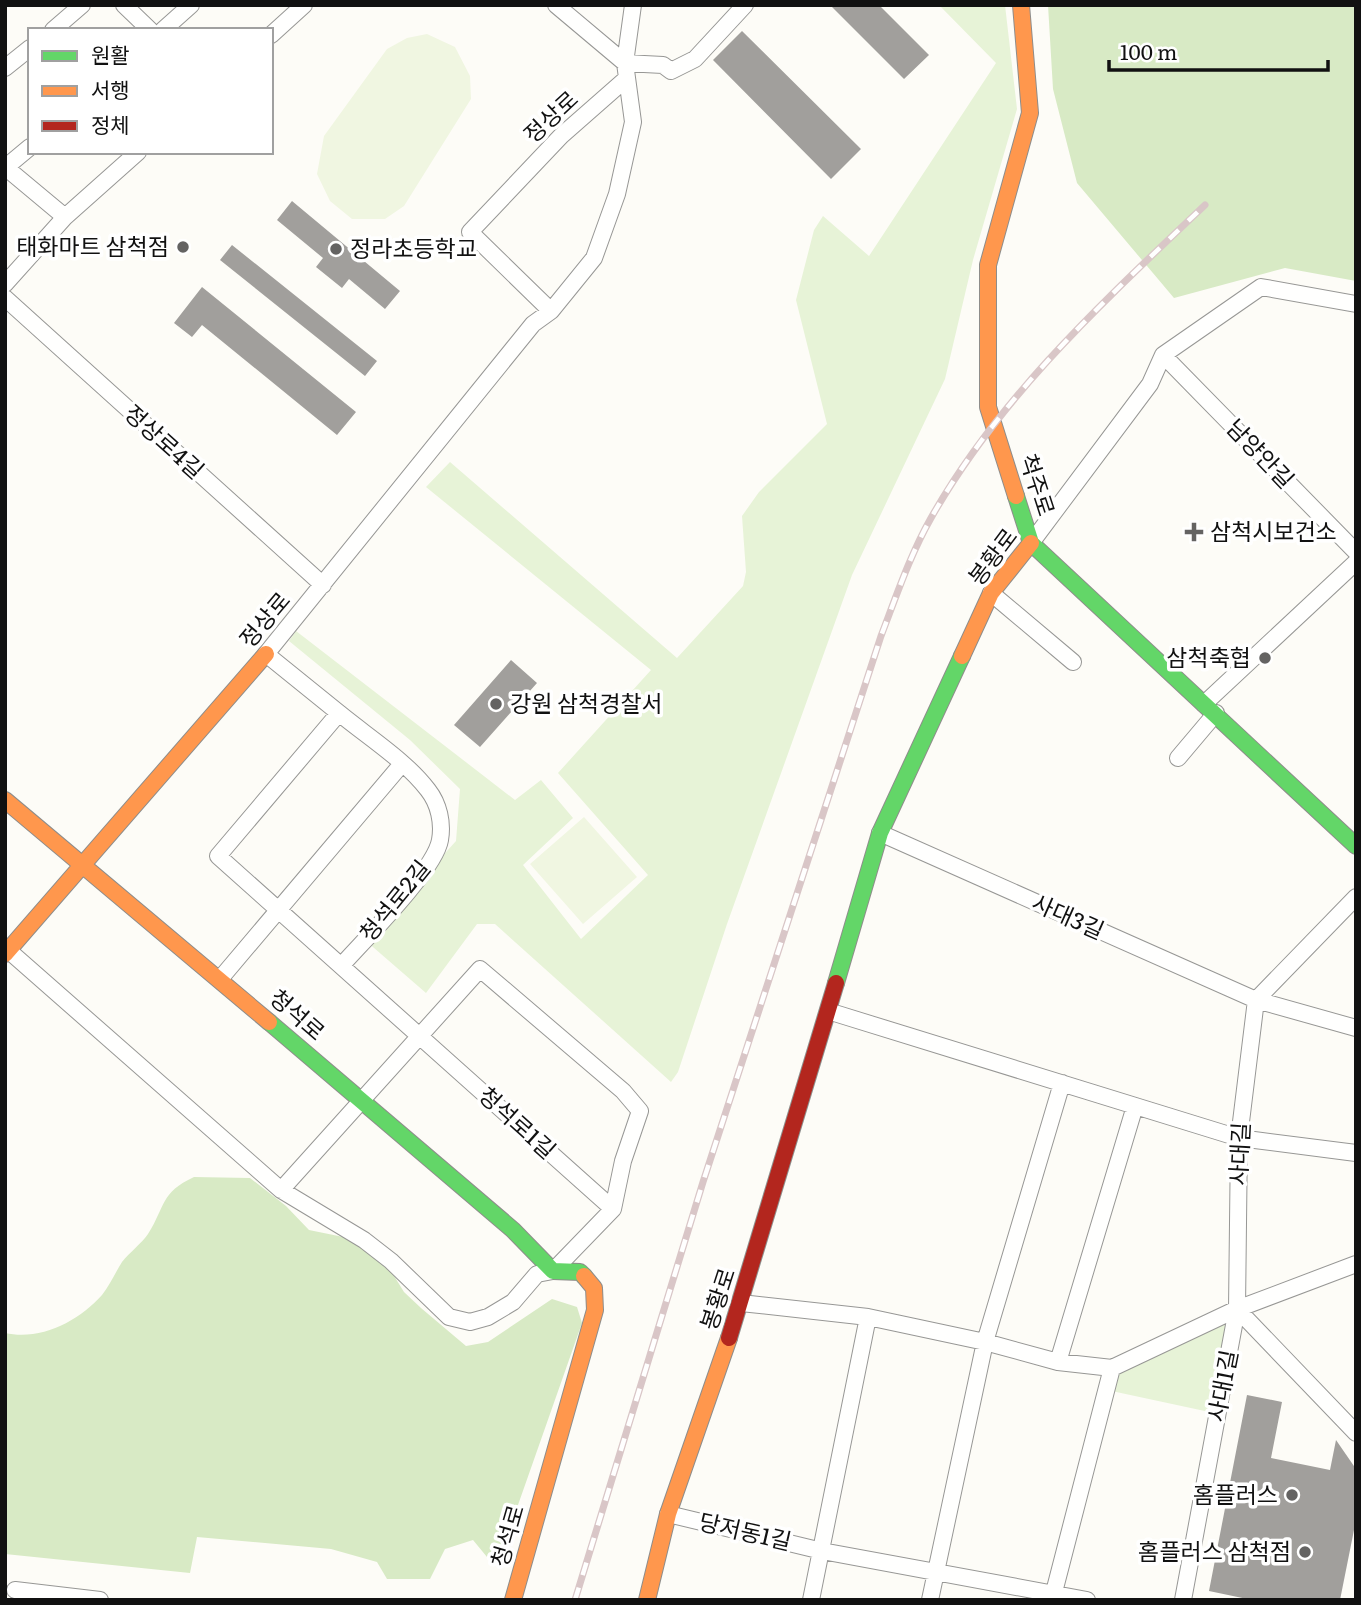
<svg xmlns="http://www.w3.org/2000/svg" width="1361" height="1605" font-family="Literata,'Noto Sans KR',serif">
<style>
.green{fill:#e7f3d7}
.forest{fill:#d8eac5}
.pitch{fill:#f0f6e1}
.building{fill:#a19f9c}
.lines{fill:none;stroke-linecap:round;stroke-linejoin:round}
.street-casing{stroke:#979795;stroke-width:18}
.fast-casing{stroke:#8e8d8b;stroke-width:18}
.slow-casing{stroke:#8e8d8b;stroke-width:18}
.jam-casing{stroke:#8e8d8b;stroke-width:18}
.street{stroke:#fffffe;stroke-width:16}
.fast{stroke:#63d668;stroke-width:16}
.slow{stroke:#ff974d;stroke-width:16}
.jam{stroke:#b3261e;stroke-width:16}
.rail-casing{stroke:#d9c6c7;stroke-width:7}
.rail{stroke:#fff;stroke-width:4.5;stroke-dasharray:13;stroke-linecap:butt}
.poi-dot{fill:#646362;stroke:#fff;stroke-width:2.5}
.labels{text-anchor:middle;stroke-width:7;stroke-linejoin:round;paint-order:stroke}
.street-label{font-size:23px;fill:#111;stroke:#fff}
.poi-label{font-size:23px;fill:#111;stroke:#fff;text-anchor:end}
</style>
<rect width="100%" height="100%" fill="#fdfcf7"/>
<!-- green -->
<path class="green" d="M939,5H1005L1017,109L973,260L945,379L852,575L727,924L678,1072L671,1082L495,924H477L426,993L366,941L456,841L460,789L410,740L289,641L296,631L515,800L541,780L573,818L523,865L581,939L648,875L558,773L651,670L426,487L450,462L677,658L743,586L746,572L742,516L759,492L827,424L796,300L814,230L823,216L869,256L996,63Z
M1233,1316L1214,1413L1107,1390L1114,1359Z"/>
<!-- forest -->
<path class="forest" d="M1048,5H1356V281L1285,268L1174,298L1077,183L1053,89Z
M194,1177L250,1178L286,1206L309,1230L358,1240L391,1271L404,1292L421,1308L466,1346L488,1342L552,1299L577,1307L582,1323L499,1559L487,1557L473,1540L445,1549L430,1579H387L377,1562L331,1549L197,1537L190,1573L5,1554V1333C41,1341 79,1321 102,1295C110,1285 115,1273 122,1262C130,1252 141,1244 148,1234C166,1205 160,1193 194,1177Z"/>
<!-- pitch -->
<path class="pitch" d="M427,34L455,47L470,76L471,99L404,206L385,219H352L330,201L317,174L324,136L387,49L407,38Z
M584,817L637,877L583,924L530,864Z"/>
<!-- building -->
<path class="building" d="M830,5H879L929,55L904,79Z
M742,31L861,149L831,179L713,60Z
M292,201L400,291L385,309L349,279L342,288L316,267L323,258L277,220Z
M232,245L377,361L365,376L220,260Z
M202,287L356,412L337,435L202,325L192,337L174,323Z
M511,660L537,683L480,747L454,725Z
M1247,1395L1282,1402L1271,1458L1330,1470L1336,1440L1356,1469V1520L1340,1600H1252L1209,1591Z"/>
<g class="lines">
<!-- street casing -->
<g class="street-casing">
<path id="street" d="M124,5L150,30
M556,5L625,63
M53,30L82,5
M163,30L191,5
M271,35L304,5
M625,63L663,65L671,71L695,59L745,5
M5,68L30,48
M5,167L65,217
M6,167L30,147
M5,284L65,217L138,152
M5,298L323,585
M551,311L470,232L561,136L627,78
M1163,355L1356,552
M1031,543L1150,384L1163,355L1261,287L1356,304
M991,593L1073,662
M1204,704L1356,562
M339,713C368,737 405,760 428,790C439,804 443,823 440,840C435,870 364,940 341,966
M1178,758L1216,713
M880,833L1256,1000L1356,1028
M1356,897L1256,1000L1239,1138L1237,1309L1356,1433
M8,950L281,1190L364,1240L391,1261L449,1317L470,1322L488,1317L513,1302L537,1274L553,1271L613,1209L623,1161L640,1111L623,1091L480,969L281,1190
M220,979L401,765
M828,1011L1239,1138L1356,1153
M613,1209L218,856L339,713L266,654L533,324L551,311L594,258L617,194L633,122L625,63L633,5
M741,1303L868,1317L985,1342L1058,1362L1112,1368L1237,1309L1356,1264
M1058,1362L1135,1106
M668,1514L822,1551L1087,1600
M15,1590L100,1600
M811,1600L868,1317
M930,1600L985,1342L1062,1083
M1052,1600L1112,1368
M1183,1600L1237,1309"/>
</g>
<!-- fast casing -->
<g class="fast-casing">
<path id="fast" d="M1016,496L1031,543L1356,846
M836,983L880,833L962,656
M269,1022L513,1230L553,1271L580,1272L584,1276"/>
</g>
<!-- slow casing -->
<g class="slow-casing">
<path id="slow" d="M1016,496L988,407V265L1030,113L1021,5
M962,656L991,593L1031,543
M5,800L269,1022
M5,954L266,654
M513,1600L595,1310L594,1288L584,1276
M647,1600L668,1514L729,1338"/>
</g>
<!-- jam casing -->
<g class="jam-casing">
<path id="jam" d="M729,1338L836,983"/>
</g>
<!-- street -->
<use href="#street" class="street"/>
<!-- fast -->
<use href="#fast" class="fast"/>
<!-- slow -->
<use href="#slow" class="slow"/>
<!-- jam -->
<use href="#jam" class="jam"/>
<!-- rail casing -->
<g class="rail-casing">
<path id="rail" d="M575,1600L703,1182L881,636C896,597 910,555 931,518C999,397 1105,300 1205,205"/>
</g>
<!-- rail -->
<use href="#rail" class="rail"/>
</g>
<!-- markers -->
<g class="poi-dot">
<circle cx="183" cy="247" r="7"/>
<circle cx="336" cy="249" r="7"/>
<path d="M1190.5 521.5h7v7h7v7h-7v7h-7v-7h-7v-7h7z"/>
<circle cx="1265" cy="658" r="7"/>
<circle cx="496" cy="704" r="7"/>
<circle cx="1292" cy="1495" r="7"/>
<circle cx="1305" cy="1552" r="7"/>
</g>
<g class="labels">
<!-- street labels -->
<g class="street-label">
<text transform="translate(551 117) rotate(-43)" y="8">정상로</text>
<text transform="translate(164 442) rotate(42)" y="8">정상로4길</text>
<text transform="translate(1260 454) rotate(46)" y="8">남양안길</text>
<text transform="translate(1037 485) rotate(72)" y="8">척주로</text>
<text transform="translate(993 557) rotate(-53)" y="8">봉황로</text>
<text transform="translate(265 620) rotate(-50)" y="8">정상로</text>
<text transform="translate(395 901) rotate(-51)" y="8">청석로2길</text>
<text transform="translate(1068 917) rotate(24)" y="8">사대3길</text>
<text transform="translate(297 1015) rotate(41)" y="8">청석로</text>
<text transform="translate(517 1123) rotate(42)" y="8">청석로1길</text>
<text transform="translate(1240 1154) rotate(-87)" y="8">사대길</text>
<text transform="translate(718 1299) rotate(-72)" y="8">봉황로</text>
<text transform="translate(1223 1386) rotate(-79)" y="8">사대1길</text>
<text transform="translate(745 1532) rotate(13)" y="8">당저동1길</text>
<text transform="translate(508 1536) rotate(-74)" y="8">청석로</text>
</g>
<!-- poi labels -->
<g class="poi-label">
<text x="169" y="255">태화마트 삼척점</text>
<text x="350" y="257" text-anchor="start">정라초등학교</text>
<text x="1210" y="540" text-anchor="start">삼척시보건소</text>
<text x="1251" y="666">삼척축협</text>
<text x="510" y="712" text-anchor="start">강원 삼척경찰서</text>
<text x="1278" y="1503">홈플러스</text>
<text x="1291" y="1560">홈플러스 삼척점</text>
</g>
</g>
<!-- border -->
<rect width="1361" height="1605" fill="none" stroke="#111111" stroke-width="14"/>
<!-- legend -->
<rect x="28" y="28" width="245" height="126" fill="#ffffff" stroke="#a0a0a0" stroke-width="2"/>
<rect x="42" y="51" width="35" height="10" fill="#63d668" stroke="#a0a0a0" stroke-width="2"/>
<text x="91" y="63" font-size="21" fill="#111111">원활</text>
<rect x="42" y="86" width="35" height="10" fill="#ff974d" stroke="#a0a0a0" stroke-width="2"/>
<text x="91" y="98" font-size="21" fill="#111111">서행</text>
<rect x="42" y="121" width="35" height="10" fill="#b3261e" stroke="#a0a0a0" stroke-width="2"/>
<text x="91" y="133" font-size="21" fill="#111111">정체</text>
<!-- scale -->
<path d="M1109 60v10h219v-10" fill="none" stroke="#111111" stroke-width="3.5"/>
<text x="1120" y="60" font-size="21" fill="#111111" stroke="#ffffff" stroke-width="5" paint-order="stroke">100 m</text>
</svg>
